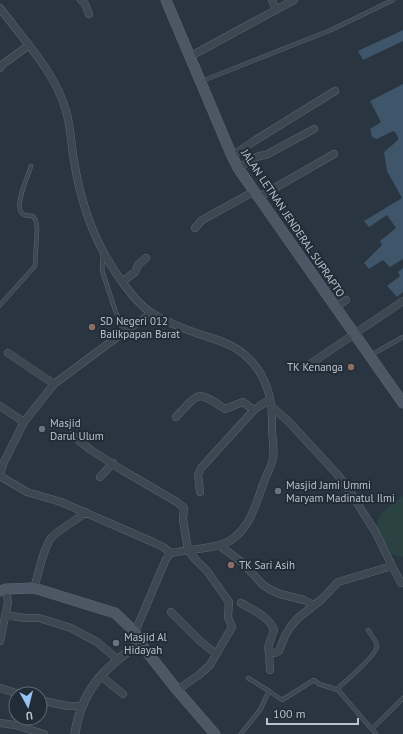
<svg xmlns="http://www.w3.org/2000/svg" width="403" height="734" font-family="'PT Sans',sans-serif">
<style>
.green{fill:#2b4242}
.water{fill:#3f5569}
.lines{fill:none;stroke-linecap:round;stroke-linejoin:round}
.service-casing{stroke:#5b656f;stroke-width:4.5}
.minor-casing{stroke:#5b656f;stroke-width:8}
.tertiary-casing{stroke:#5b656f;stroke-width:9}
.secondary-casing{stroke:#5b656f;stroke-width:11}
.service{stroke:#3d4751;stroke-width:3.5}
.minor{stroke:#3d4751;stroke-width:7}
.tertiary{stroke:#3d4751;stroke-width:8}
.secondary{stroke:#4b5764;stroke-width:10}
.education-dot{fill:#8d6e63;stroke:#212c37;stroke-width:1.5}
.worship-dot{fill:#6b7280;stroke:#212c37;stroke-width:1.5}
.labels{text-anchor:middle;stroke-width:4;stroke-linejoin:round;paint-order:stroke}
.street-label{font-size:11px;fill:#bac2cb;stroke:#212c37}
.poi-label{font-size:11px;fill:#bac2cb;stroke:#212c37;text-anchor:start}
</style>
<rect width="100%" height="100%" fill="#293541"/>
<!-- green -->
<path class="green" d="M403,496V557L391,554L376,525L381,513Z"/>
<!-- water -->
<path class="water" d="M403,30V41L363,60L358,51Z
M403,84V259L390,267L383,260L369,269L364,263L382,245L380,241L396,228L387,215L369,227L364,221L402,198L387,171L384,152L398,140V137L395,132L393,131L377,139L372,137L370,129L381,122L370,101Z
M403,268V292L397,297L387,286L400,276L398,272Z"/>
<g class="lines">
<!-- service casing -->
<g class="service-casing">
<path id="service" d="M202,81L331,30L393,0
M103,254L102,270L115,310L124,332
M0,305L35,266L37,229L36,221L33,216C29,216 23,216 21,212C15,203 28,176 31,166
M371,355L403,337
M368,630C371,635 377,641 377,646C377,655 347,680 339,687L338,690L376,734
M269,691L282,700L314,680L319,684L338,690
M372,729L403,698
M241,734L260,710L269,691L248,678"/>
</g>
<!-- minor casing -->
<g class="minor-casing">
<path id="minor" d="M81,0L85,4L89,14
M272,0L276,10
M0,8C23,39 56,73 66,111C71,127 71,144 74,161C79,192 88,224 104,253C114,272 135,303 153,314C167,322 184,329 199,334C207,337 216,339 223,342C258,356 273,387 272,423C271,434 275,448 273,459C271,466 268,473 265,479C256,503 249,537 220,545C204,549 187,550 171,553L166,559L135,632
M191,56L294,0
M0,68L3,64L28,46
M232,156L254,141L335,91
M238,168L259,156L266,155L314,129
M259,197L334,154
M195,228L202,220L255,191
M122,282L135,272L138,265L146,258
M336,307L346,300
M8,353L54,384
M310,364L403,301
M0,406L24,422
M176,417C199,393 196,389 225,409L243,402L254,410
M72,435L91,450L122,470L177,502L184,508L183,519L188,550L195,559L207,571L229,602L228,617L232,627L210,665L199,675L177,690
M0,474L4,462L24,422L54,384L124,332L152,313
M0,476L27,492L61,502L155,543L163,547L171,553
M100,477L113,463
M200,492L198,475L201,468L254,410L270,399
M219,545L244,564L262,584L269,589L280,594L304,600L314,605
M392,566L401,583
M34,588C38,576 44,545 52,537C62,527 75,522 85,512
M241,603C251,609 270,617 274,630L269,644L268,649L270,652L275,653L279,651L285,636L291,626L298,618L322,599L338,582L392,566L376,533L349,490L337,474L288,421L272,407
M171,612L200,641L216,654
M5,615L25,618H39L71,628L97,642L117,659
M0,641L8,603L6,589
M269,652L270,670
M101,676L123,694
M0,688L19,694
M40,700L67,706H81
M0,723L15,725L44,734"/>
</g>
<!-- tertiary casing -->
<g class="tertiary-casing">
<path id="tertiary" d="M75,734C81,690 105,667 140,643"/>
</g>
<!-- secondary casing -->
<g class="secondary-casing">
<path id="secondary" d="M166,0L232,156L238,168L403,403
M0,591L6,589L34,588L115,613L135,632L140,643L177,690L215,734"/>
</g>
<!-- service -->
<use href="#service" class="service"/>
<!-- minor -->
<use href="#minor" class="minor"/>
<!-- tertiary -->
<use href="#tertiary" class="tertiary"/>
<!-- secondary -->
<use href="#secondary" class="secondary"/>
</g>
<!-- markers -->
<g class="education-dot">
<circle cx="92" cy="327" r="4"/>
<circle cx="351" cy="367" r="4"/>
<circle cx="231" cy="565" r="4"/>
</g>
<g class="worship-dot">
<circle cx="42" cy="429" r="4"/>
<circle cx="278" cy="491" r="4"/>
<circle cx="116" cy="643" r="4"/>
</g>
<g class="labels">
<!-- street labels -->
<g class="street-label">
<text transform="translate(293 223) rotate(56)" y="4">JALAN LETNAN JENDERAL SUPRAPTO</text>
</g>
<!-- poi labels -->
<g class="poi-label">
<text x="100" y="325">SD Negeri 012<tspan x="100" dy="13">Balikpapan Barat</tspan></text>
<text x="343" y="371" text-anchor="end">TK Kenanga</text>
<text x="50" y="427">Masjid<tspan x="50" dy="13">Darul Ulum</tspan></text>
<text x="286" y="489">Masjid Jami Ummi<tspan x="286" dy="13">Maryam Madinatul Ilmi</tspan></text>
<text x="239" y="569">TK Sari Asih</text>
<text x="124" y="641">Masjid Al<tspan x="124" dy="13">Hidayah</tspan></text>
</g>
</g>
<!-- north arrow -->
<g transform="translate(28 706) rotate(173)"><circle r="19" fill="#212c37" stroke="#5e6872"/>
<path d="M0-3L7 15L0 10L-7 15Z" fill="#97c3f3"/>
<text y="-6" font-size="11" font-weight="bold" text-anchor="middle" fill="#bac2cb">U</text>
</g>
<!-- scale -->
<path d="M267 718v6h91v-6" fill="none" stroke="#bac2cb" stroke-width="2"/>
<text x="273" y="718" font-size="12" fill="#bac2cb" stroke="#212c37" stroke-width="3" paint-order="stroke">100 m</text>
</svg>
